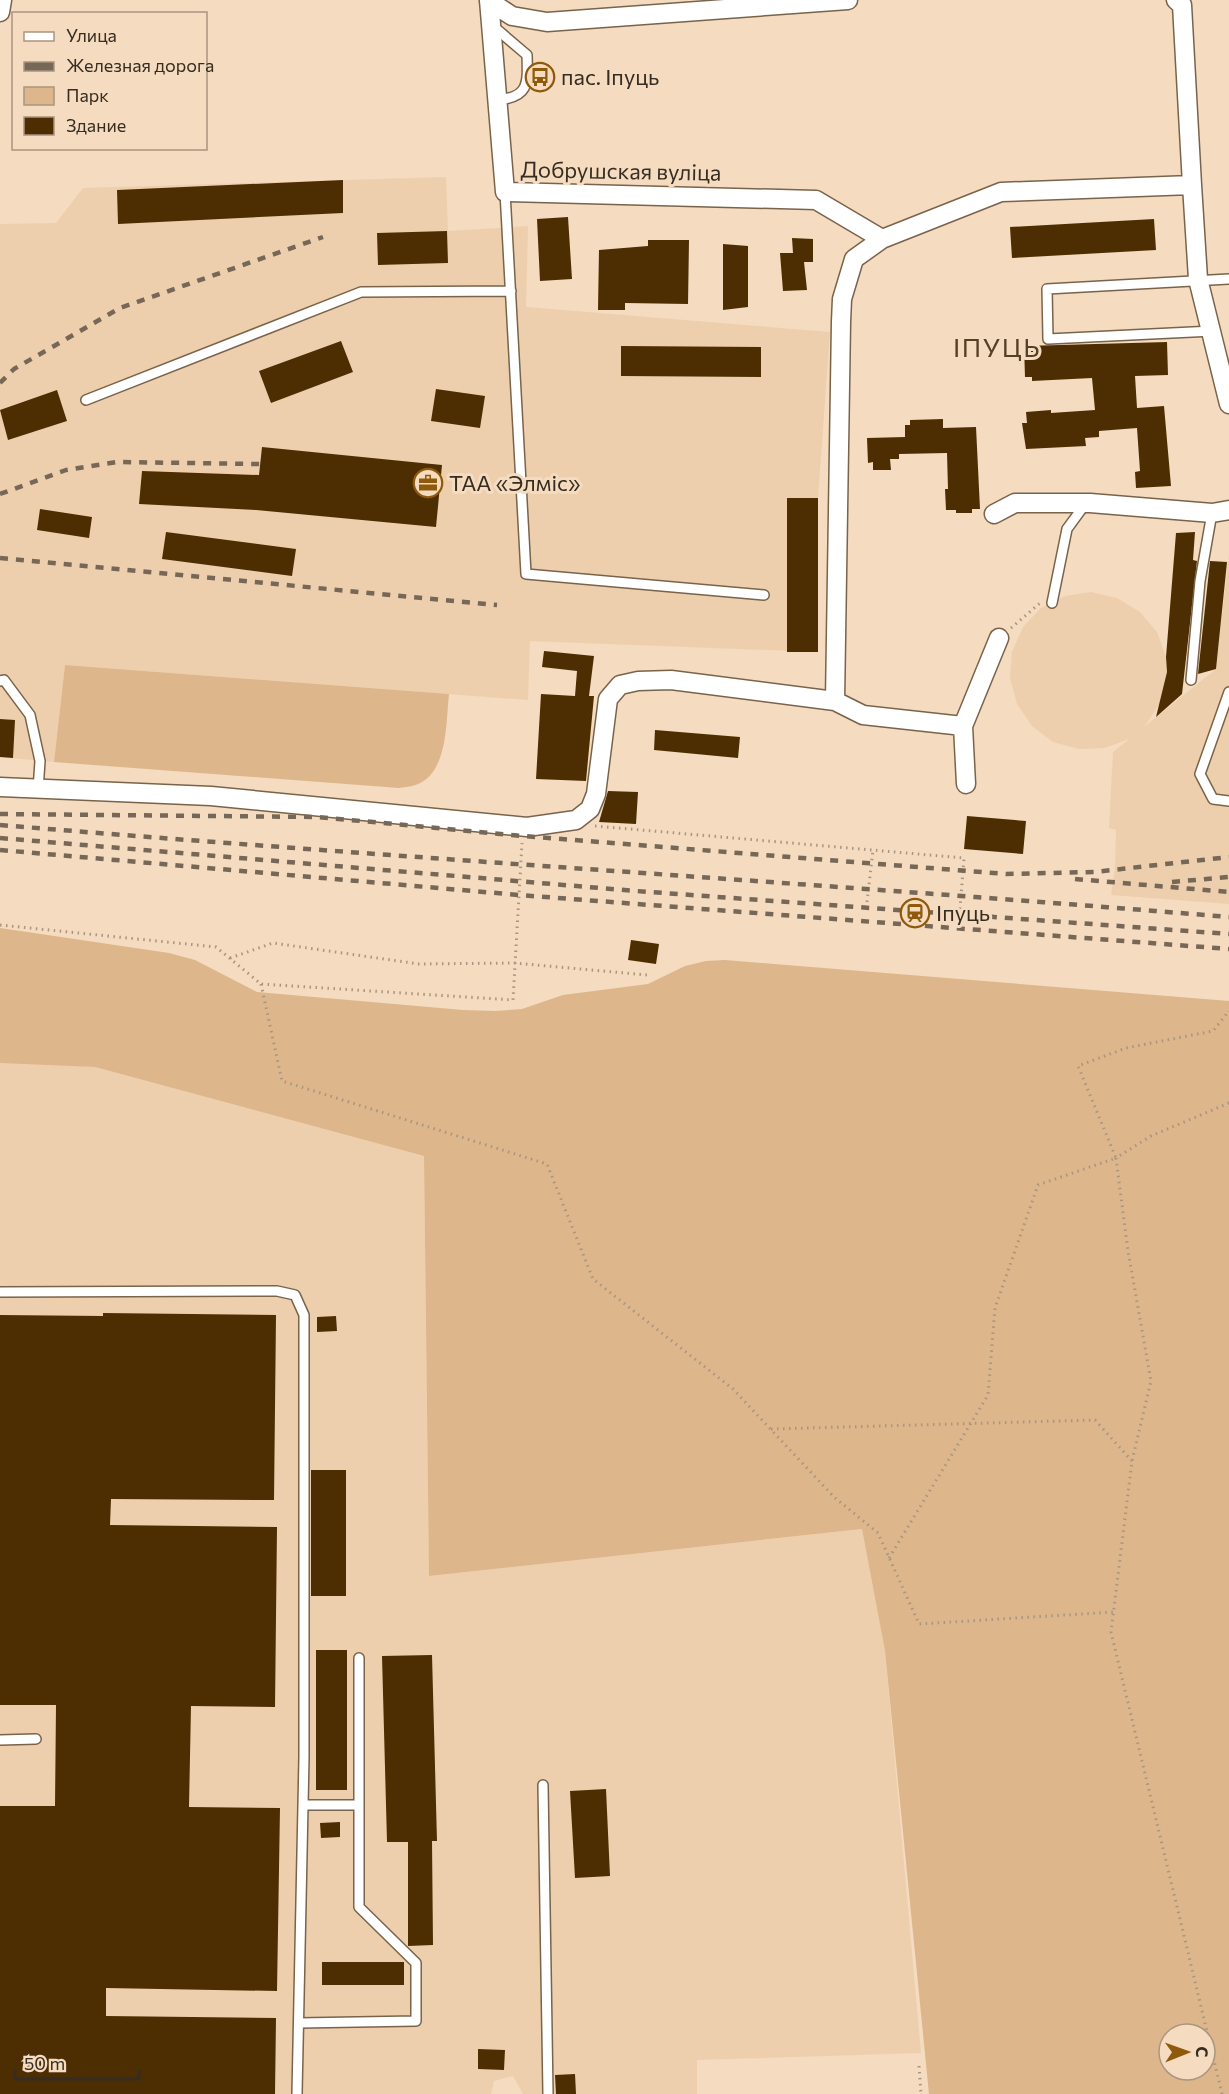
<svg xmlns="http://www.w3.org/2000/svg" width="1229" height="2094" font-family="Commissioner,sans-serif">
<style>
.built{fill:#eecfad}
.green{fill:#ddb68c;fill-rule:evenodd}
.building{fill:#4d2e02}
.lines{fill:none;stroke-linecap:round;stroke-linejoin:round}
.lane-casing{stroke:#79634a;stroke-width:12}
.street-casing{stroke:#79634a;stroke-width:21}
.path{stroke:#a99580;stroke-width:3;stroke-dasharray:1.5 4.5;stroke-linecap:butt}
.lane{stroke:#fff;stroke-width:9}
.street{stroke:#fff;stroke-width:18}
.rail{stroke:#766756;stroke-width:4.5;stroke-dasharray:8 8;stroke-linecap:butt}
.labels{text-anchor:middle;stroke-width:6;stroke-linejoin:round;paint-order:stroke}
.poi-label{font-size:22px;fill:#362c21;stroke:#f5dbbf;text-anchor:start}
.street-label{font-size:22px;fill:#362c21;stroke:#f5dbbf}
.quarter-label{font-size:26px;letter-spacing:1.5px;fill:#543f27;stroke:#f5dbbf}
</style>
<rect width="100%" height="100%" fill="#f5dbbf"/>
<!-- built -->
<path class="built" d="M446,177L448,231L528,226L526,307L830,332L818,498V652L530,641L528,700L65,665L54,762L0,757V224L56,223L83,188Z
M1229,553V904L1111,895L1115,869L1116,830L1109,828L1113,752L1129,739L1105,748L1079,749L1053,742L1032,726L1017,704L1010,678L1012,652L1023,627L1041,608L1065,596L1091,592L1117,598L1140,612L1157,632L1166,657L1167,672L1160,703L1145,726L1216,669Z
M0,1061L95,1067L424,1156L429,1576L862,1529L885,1651L921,2053L697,2060V2094H523L513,2076L494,2081L491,2094H0Z"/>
<!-- green -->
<path class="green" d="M65,665L449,694C446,720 448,767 422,782C416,786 406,787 399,788L54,762Z
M0,928L169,953L195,960L257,992L463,1010L495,1011L522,1009L563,995L648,984L685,966L706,961L725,960L1229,1001V2094H929L885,1651L862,1529L429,1576L424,1156L95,1067L0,1063ZM1169,2034H1205V2070H1169Z"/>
<!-- building -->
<path class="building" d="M343,180V213L118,224L117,190Z
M568,217L572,279L540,281L537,219Z
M1154,219L1156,250L1012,258L1010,227Z
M447,231L448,263L378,265L377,233Z
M792,238L813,239V262H804L807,290L783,291L780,253H793Z
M648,240H689L688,304L625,303V310H598L599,250L648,246Z
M723,244L748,246V307L723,310Z
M341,341L353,372L271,403L259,371Z
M1167,342L1168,375L1135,376L1137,408L1164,406L1171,486L1136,488L1135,472L1140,471L1137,428L1099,431V437L1085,438L1086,446L1026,449L1022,423H1027L1026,412L1051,410V413L1095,410L1092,378L1032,381V377H1025L1024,346Z
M621,346L761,347V377L621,376Z
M436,389L485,396L480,428L431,421Z
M57,390L67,421L8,440L0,410Z
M943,419V428L976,427L980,509H972V513H956V510H946L945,489H948L947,453L899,454V459H890L891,470H873V462L868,463L867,438L905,437V425H910V420Z
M262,447L442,465L436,527L256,510L139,504L142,471L259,475Z
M787,498H818V652H787Z
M40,509L92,517L89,538L37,530Z
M166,532L296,549L292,576L162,559Z
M1195,532L1193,560L1197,561L1182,694L1156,717L1167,672L1166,657L1176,533Z
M1210,561L1227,562L1216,669L1198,674Z
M544,651L594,656L589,696H594L586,781L536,779L541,694L575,696L577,671L542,667Z
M0,719L15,720L13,758L0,757Z
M655,730L740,737L738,758L654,750Z
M608,791L638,792L636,824L599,822Z
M967,816L1026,821L1023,854L964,849Z
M631,940L659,944L656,964L628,960Z
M103,1313L276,1315L274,1500L111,1499L110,1525L277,1527L275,1707L191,1706L189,1807L280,1808L277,1991L106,1988V2016L276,2018L275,2094H0V1806H55L56,1705H0V1315L103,1316Z
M336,1316L337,1331L317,1332V1317Z
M311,1470H346V1596H311Z
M316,1650H347V1790H316Z
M432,1655L437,1841H432L433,1945L408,1946V1842H387L382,1656Z
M606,1789L610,1876L575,1878L570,1791Z
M340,1822V1837L321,1838L320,1823Z
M322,1962H404V1985H322Z
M478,2049L505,2050L504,2070L478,2069Z
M575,2074L576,2094H556L555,2075Z"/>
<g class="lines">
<!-- lane casing -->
<g class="lane-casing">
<path id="lane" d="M493,26L527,55C528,84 529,98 496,100
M505,192L526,574L764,595
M1213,331L1048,339L1047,289L1229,279
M86,400L361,292L511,291
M1052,603L1067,529L1086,503
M1191,680L1200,581L1212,513
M0,681L4,680L30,715L40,761L38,790
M1229,692L1200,774L1213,799L1229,801
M0,1292L277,1291L295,1295L304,1315V1757L297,2094
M0,1740L36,1739
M543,1785L548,2094
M303,1805H359
M299,2023L416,2021V1963L359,1907V1658"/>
</g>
<!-- street casing -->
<g class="street-casing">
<path id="street" d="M489,0L505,192L816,200L882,239
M489,1L512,16L547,22L848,0
M0,12L2,0
M1192,185L1198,279L1229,404
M994,514L1015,503H1090L1212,513L1229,510
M835,701L841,322L842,299L854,259L882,239L1001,192L1192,185L1182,5L1176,0
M963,726L966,784
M0,787L211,796L527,827L576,820L590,809L596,794L608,699L620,685L638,681L671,680L835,701L863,715L963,726L999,638"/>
</g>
<!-- path -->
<path class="path" d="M1011,628L1040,603
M595,826L964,858L960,909
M867,902L873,850
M0,925L216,947L261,984L513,1000L522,843
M230,958L273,943L419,964L514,963L647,975
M261,984L282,1081L547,1164L593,1279L733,1389L834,1497L878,1533L919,1624L1114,1612
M771,1429L1095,1420L1132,1461
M889,1558L988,1395L995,1308L1038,1185L1116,1158L1078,1066L1126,1048L1213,1031L1229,1011
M919,2066L921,2094
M1222,2094L1111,1632L1132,1461L1151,1381L1128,1251L1116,1158L1151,1136L1229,1103"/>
<!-- lane -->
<use href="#lane" class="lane"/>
<!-- street -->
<use href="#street" class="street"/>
<!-- rail -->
<path class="rail" d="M0,383L14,369L120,308L323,237
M0,494L66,470L117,462L260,464
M0,558L497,605
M0,814L318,817L523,836L1006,874L1094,872L1229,857
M0,825C409,859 820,883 1229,917
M0,838L636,891L1229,934
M0,850L519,895L1229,949
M1075,879L1229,892
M1172,882L1229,877"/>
</g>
<!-- icons -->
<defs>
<g id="bus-ring" transform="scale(1.5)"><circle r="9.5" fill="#f5dbbf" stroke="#8f5a0b" stroke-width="1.5"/><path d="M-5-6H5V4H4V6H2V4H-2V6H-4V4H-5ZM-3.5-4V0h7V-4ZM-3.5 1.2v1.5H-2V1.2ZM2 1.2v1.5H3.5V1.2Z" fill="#8f5a0b"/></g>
<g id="office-ring" transform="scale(1.5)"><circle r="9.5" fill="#f5dbbf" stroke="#8f5a0b" stroke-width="1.5"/><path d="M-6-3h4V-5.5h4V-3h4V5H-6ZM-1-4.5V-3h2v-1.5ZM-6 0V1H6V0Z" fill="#8f5a0b"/></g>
<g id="station-ring" transform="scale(1.5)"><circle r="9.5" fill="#f5dbbf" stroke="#8f5a0b" stroke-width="1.5"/><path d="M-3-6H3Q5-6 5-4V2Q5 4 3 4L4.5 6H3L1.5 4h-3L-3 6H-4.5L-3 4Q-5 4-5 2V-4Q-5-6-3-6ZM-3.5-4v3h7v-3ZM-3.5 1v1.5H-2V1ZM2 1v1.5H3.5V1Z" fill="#8f5a0b"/></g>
</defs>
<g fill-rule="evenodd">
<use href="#bus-ring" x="540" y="77"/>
<use href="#office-ring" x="428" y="483"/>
<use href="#station-ring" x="915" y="913"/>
</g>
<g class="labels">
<!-- poi labels -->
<g class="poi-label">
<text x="561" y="85">пас. Іпуць</text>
<text x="449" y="491">ТАА «Элміс»</text>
<text x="936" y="921">Іпуць</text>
</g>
<!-- street labels -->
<g class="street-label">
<text transform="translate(621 171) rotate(1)" y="8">Добрушская вуліца</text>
</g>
<!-- quarter labels -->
<g class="quarter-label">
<text x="997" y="357">ІПУЦЬ</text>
</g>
</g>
<!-- legend -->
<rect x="12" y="12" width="195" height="138" fill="#f5dbbf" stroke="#a99580" stroke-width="1.5"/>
<rect x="24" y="32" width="30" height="9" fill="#ffffff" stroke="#a99580" stroke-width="1.5"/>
<text x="66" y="42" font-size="18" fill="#362c21">Улица</text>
<rect x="24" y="62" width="30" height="9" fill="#766756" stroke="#a99580" stroke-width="1.5"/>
<text x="66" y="72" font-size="18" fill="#362c21">Железная дорога</text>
<rect x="24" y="87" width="30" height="18" fill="#ddb68c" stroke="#a99580" stroke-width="1.5"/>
<text x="66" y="102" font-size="18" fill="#362c21">Парк</text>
<rect x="24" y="117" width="30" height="18" fill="#4d2e02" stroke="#a99580" stroke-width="1.5"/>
<text x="66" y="132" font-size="18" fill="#362c21">Здание</text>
<!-- north arrow -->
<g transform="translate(1187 2052) rotate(89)"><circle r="28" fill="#f5dbbf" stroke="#a99580" stroke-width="1.5"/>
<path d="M0-4.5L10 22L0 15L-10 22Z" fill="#8f5a0b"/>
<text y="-9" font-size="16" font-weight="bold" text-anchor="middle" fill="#362c21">С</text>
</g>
<!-- scale -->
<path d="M15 2070v9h124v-9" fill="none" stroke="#362c21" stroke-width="3"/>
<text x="24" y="2070" font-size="18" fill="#362c21" stroke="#f5dbbf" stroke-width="4.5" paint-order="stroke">50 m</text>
</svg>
